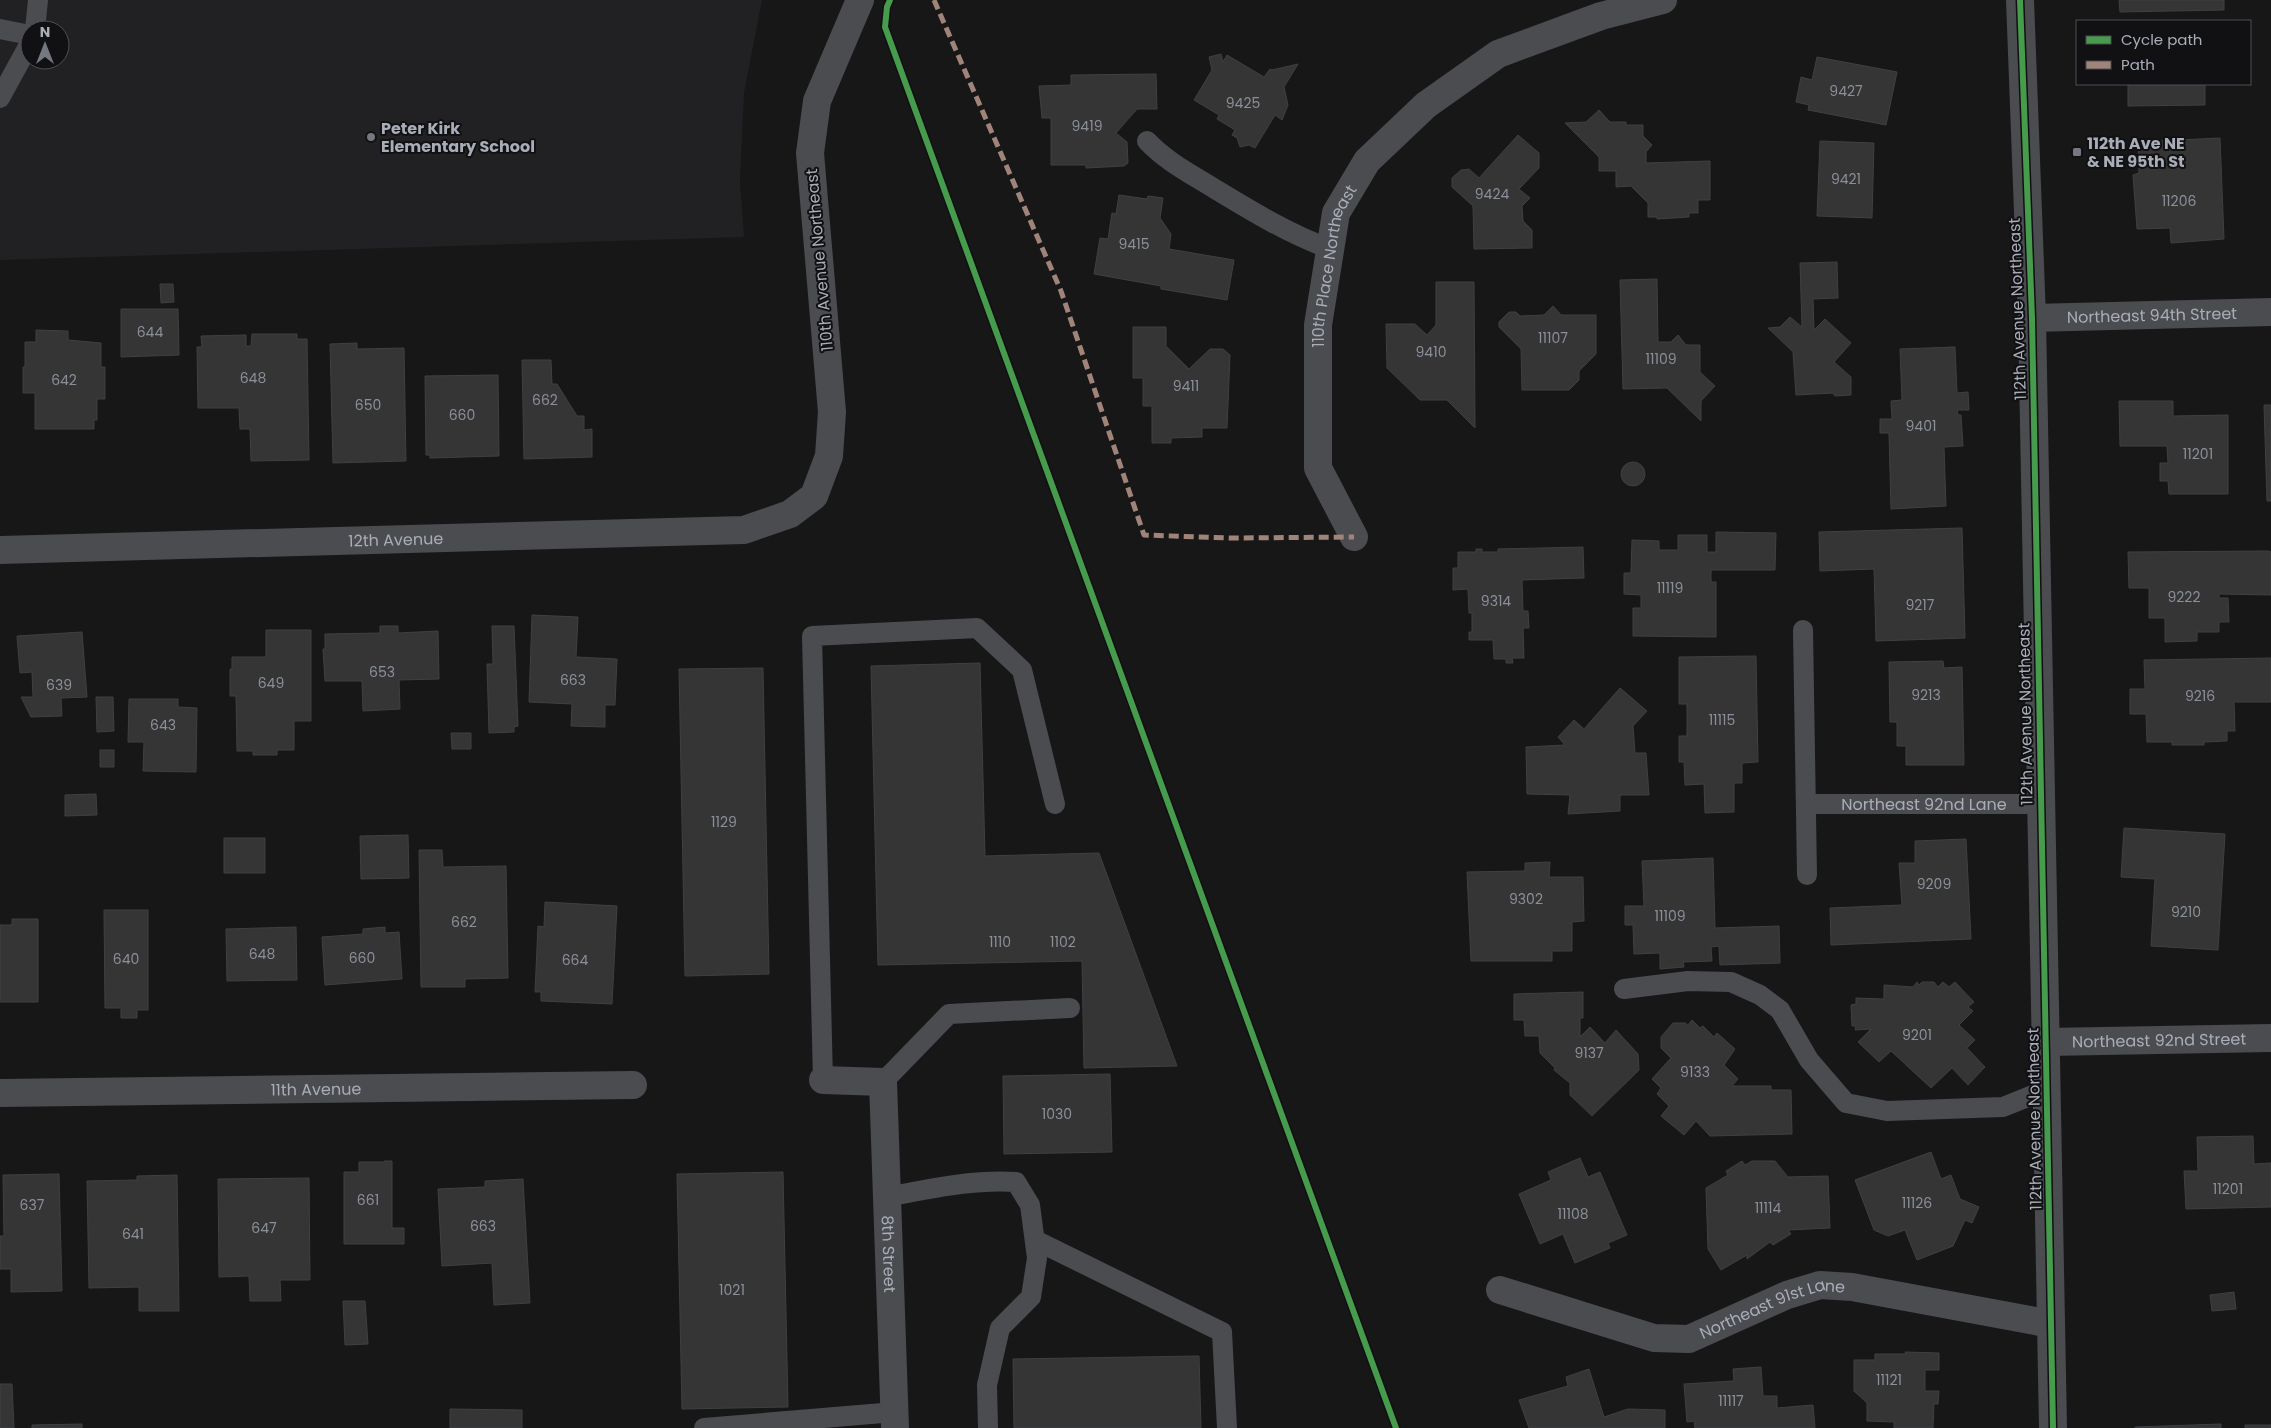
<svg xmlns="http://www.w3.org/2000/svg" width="2271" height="1428" font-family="Poppins,sans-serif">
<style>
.built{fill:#212123;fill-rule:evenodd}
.building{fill:#353536;stroke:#3f4043}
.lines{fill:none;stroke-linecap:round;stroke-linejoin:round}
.service{stroke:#4b4c50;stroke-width:20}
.minor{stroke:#4b4c50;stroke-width:28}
.tertiary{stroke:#4b4c50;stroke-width:28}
.quiet{stroke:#a18479;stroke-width:5;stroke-dasharray:10 5;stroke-linecap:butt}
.cycleway-casing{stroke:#111113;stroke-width:9}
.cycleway{stroke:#469c4c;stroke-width:6}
.poi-dot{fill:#757880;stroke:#111113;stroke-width:2}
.labels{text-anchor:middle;stroke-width:4;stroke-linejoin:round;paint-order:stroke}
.number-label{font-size:14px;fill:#8b8f98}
.poi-label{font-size:16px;font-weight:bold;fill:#a8adb8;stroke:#111113;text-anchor:start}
.street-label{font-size:16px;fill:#a8adb8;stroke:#111113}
</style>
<rect width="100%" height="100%" fill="#171717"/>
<!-- built -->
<path class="built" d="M0,0H762L744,93L740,181L744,237L0,260ZM30,30H60V60H30Z"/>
<!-- building -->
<path class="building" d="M2119,0H2224V10L2120,12Z
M1221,54L1223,62L1227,55L1264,77L1270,69L1272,70L1298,64L1284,87L1288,105L1282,120L1275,115L1255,148L1249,145L1240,147L1237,138L1232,135L1235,130L1217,119L1219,115L1194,100L1212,70L1209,57Z
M1817,57L1897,72L1886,125L1808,110L1809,105L1796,102L1801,77L1812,80Z
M1156,74L1157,109H1137L1116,133L1127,142L1128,163L1124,166L1086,168V165H1051V118H1042L1039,86L1071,85V75Z
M2128,84H2205V105L2128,106Z
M1599,110L1610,122H1626V125H1643V136L1652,145L1646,152V163L1710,161V200H1698V213H1689V217L1657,219V217H1648V203L1631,186L1616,187V171H1599V157L1565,123L1586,122Z
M1518,135L1539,153V168L1519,189L1530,198L1522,206L1523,221L1532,230V248L1474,249L1473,206L1452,187V178L1461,170L1469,169L1479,178Z
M2220,138L2224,239L2171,243L2170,228L2137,229L2133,175L2139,173L2138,142Z
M1820,141L1874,143L1872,218L1817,216Z
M1119,195L1147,199L1148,196L1163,198L1160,218L1171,234L1169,249L1234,260L1227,300L1161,289V286L1094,274L1100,238L1108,239L1112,213L1116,214Z
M1837,262L1838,298L1813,299L1814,330L1825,319L1851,343L1834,362L1851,377V395L1835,396L1833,393L1796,395L1793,352L1768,328L1780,327L1790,317L1802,327L1800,263Z
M1657,279L1658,342H1671L1678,335L1686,345H1700V372L1715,386L1701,401V421L1667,388L1623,389L1620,280Z
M1436,282H1474L1475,428L1447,400H1420L1387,368L1386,324H1415L1427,335L1436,325Z
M160,284H173L174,302L161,303Z
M1553,306L1561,315H1596V354L1579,371V380L1569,390H1522L1521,349L1499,327V322L1509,312H1516L1520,316L1544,315Z
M121,309H178L179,355L121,357Z
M1133,327H1166V346L1189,369L1210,349H1223L1230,355L1227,428H1202V437L1171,438V443H1152V406H1143V378H1133Z
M36,330L68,331V340L101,343V367H105V399H97V420H94V429H35V393H23V367H25V342H36Z
M252,334H297V339H307L309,460L251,461L250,429H240L239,408H198L197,347H202L201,336L246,335V346H251Z
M357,343V349L404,348L406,461L333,463L330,344Z
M1955,347L1957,393L1968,392L1969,410H1957L1958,415H1961L1963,446L1944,447L1946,506L1891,509L1889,433H1880V419H1892L1891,401L1902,400L1900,349Z
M522,360H551L552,384H557L577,416H584V430L592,429V457L524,459Z
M498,375L499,456L430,458V455H426L425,376Z
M2119,401H2173V416L2228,415V494H2169L2168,481H2160V463H2168L2167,446H2120Z
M2264,405H2271V501H2267Z
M1621 474a12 12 0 1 1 24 0a12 12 0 1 1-24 0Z
M1962,528L1965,638L1876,641L1874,569L1820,571L1819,532Z
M1716,532L1776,533L1775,570H1711V582H1716V637L1633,636V608H1641V595L1624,594V573H1631L1632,540L1659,541V550H1678V535H1707V552H1716Z
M1583,547L1584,578L1522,580L1523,611H1528L1529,628H1523L1524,658H1512L1513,663H1506V659H1494L1493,640H1469V632H1472V613H1469L1468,589L1453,590V568H1458V552H1476V549H1482V552H1498V549Z
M2268,551L2271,552V595L2219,594V598H2228L2229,622H2219V632H2197V641L2165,642V618H2149V588H2129L2128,552Z
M532,615L578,617L576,657L617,659L615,705H605V727L571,726L572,704L529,702Z
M380,626H398V633L438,631L439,679L399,680L400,709L363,711L362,681H325L323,649H325V634L380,633Z
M492,626H514L518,726L514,727V732L489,733L487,664H493Z
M266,630H311V721H294V750H277V755H253V751H237L236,696H230V669H232V657H266Z
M82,632L87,697L61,698L62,716L31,717L21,697H33L32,672L20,673L17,636Z
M1756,656L1758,762L1742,763V783H1734V812L1705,813L1704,784L1685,785L1684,762H1679V736H1687V704H1679V657Z
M2271,658V702H2234L2235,731H2227V741L2204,742V745H2172V742H2147L2146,714H2130V689H2145L2144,660Z
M1943,661L1944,668L1962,667L1964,765H1906V746H1897V722H1890L1889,662Z
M980,663L985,856L1099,853L1177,1066L1084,1068L1082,961L878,965L871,666Z
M763,668L769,974L685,976L679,669Z
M1620,688L1647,711L1633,726L1635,753H1646L1649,795H1620V811L1568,814L1570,795L1527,794L1526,747L1565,745L1558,737L1574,720L1584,729Z
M96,697H113L114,731L97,732Z
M129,699H178V707L197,708L196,772L143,771L144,742H128Z
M451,733H471V749H452Z
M100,750H114V767H100Z
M96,794L97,815L65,816V795Z
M2124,828L2225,834L2218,950L2151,946L2155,879L2121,877Z
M408,835L409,878L361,879L360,836Z
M224,838H265V873H224Z
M1966,839L1971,939L1831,945L1830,908L1902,905L1899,863H1915V841Z
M419,850H442L443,867L506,866L508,978L465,979V987H421Z
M1713,858L1715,928L1779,926L1780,963L1720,965L1719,946L1711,947L1712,961L1683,962L1684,967L1660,969V953L1634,954L1633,925H1625V906H1644L1642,861Z
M1550,862L1549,877H1583L1584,921L1572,922V951H1552V961H1471L1467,872L1525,871V863Z
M545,902L617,906L612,1004L541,1001V992H535L538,926L544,927Z
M104,910H148V1010H137V1018H121V1008H105Z
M12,919H38V1002H0V925H12Z
M296,927L297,980L227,981L226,929Z
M385,927V933L399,932L402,979L325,985L322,937L363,934V929Z
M1917,982L1919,985L1922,982H1934L1938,987L1943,982L1949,987L1955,982L1974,1002L1968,1007L1973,1011L1959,1025L1975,1040L1967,1048L1985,1067L1968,1085L1952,1068L1931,1088L1891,1051L1879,1062L1858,1042L1871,1029L1855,1030L1856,1026H1852L1851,1005L1856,1004V998L1884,999V985L1913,987Z
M1583,992V1018H1580V1037L1590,1027L1605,1043L1616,1030L1638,1054L1639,1070L1592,1116L1570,1095V1083L1554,1070L1555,1068L1540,1053L1539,1036H1525L1524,1020H1514V994Z
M1692,1020L1700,1028L1703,1026L1714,1037L1717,1033L1735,1049L1724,1065L1738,1079L1732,1086H1771V1090H1791L1792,1134L1710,1136L1696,1121L1684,1135L1661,1116L1669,1106L1657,1094L1661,1088L1652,1079L1671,1058L1661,1048V1037L1673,1023H1685L1688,1025Z
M1110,1074L1112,1152L1004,1154L1003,1076Z
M2253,1136L2254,1164L2271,1163V1207L2186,1209L2184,1171H2198L2197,1137Z
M1931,1152L1941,1179L1951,1175L1960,1199L1979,1207L1972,1223L1965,1220L1953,1246L1917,1260L1905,1230L1888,1236L1874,1230L1855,1180Z
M1580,1158L1588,1177L1600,1172L1627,1235L1608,1243L1610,1248L1575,1263L1563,1234L1540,1244L1519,1194L1551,1180L1548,1172Z
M384,1161H392V1228H404V1244H344V1172H359V1162H384Z
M1742,1161L1745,1165L1752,1161H1775L1788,1177L1828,1176L1830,1228L1788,1230L1791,1234L1773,1245L1770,1242L1747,1259V1255L1721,1270L1708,1249L1706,1188L1728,1175L1726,1171Z
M783,1172L788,1407L682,1409L677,1174Z
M59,1174L62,1291L11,1292V1269H0V1236H4L3,1175Z
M177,1175L179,1311H139V1287L89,1288L87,1181L137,1180V1176Z
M309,1178L310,1280H280L281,1301H250L249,1276L219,1277L218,1179Z
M523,1179L530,1303L494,1305L492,1263L442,1266L438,1189L485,1187V1181Z
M2234,1292L2236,1309L2212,1311L2210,1295Z
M343,1301H365L368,1344L345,1345Z
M1905,1352L1939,1353V1370H1925V1391H1939L1938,1404H1934L1933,1428H1894V1422L1867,1421V1403L1854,1391V1360H1875V1354H1906Z
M1199,1356L1201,1428H1014L1013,1359Z
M1761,1367L1763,1396H1777V1408L1813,1405L1815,1428H1695L1694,1421L1687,1422L1684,1384L1734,1381L1733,1369Z
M1589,1369L1604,1417L1628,1409L1665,1410V1428H1529L1519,1400L1568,1386L1566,1377Z
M0,1384H12L14,1428H0Z
M450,1409L522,1410V1428H450Z
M82,1424V1428H32V1425Z
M2221,1424V1428H2135V1427Z
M2245,1425H2271V1428H2245Z"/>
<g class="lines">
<!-- service -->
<g class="service">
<path d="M0,29L30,35"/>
<path d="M35,30L38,0"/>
<path d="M0,98L30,43"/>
<path d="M1147,141C1167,162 1191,174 1215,189C1253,212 1289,234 1330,249"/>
<path d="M1803,630L1807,875"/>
<path id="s1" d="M1806,804H2040"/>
<path d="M1624,989L1688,981L1731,982L1760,995L1780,1010L1809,1060L1846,1103L1887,1111L2003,1107L2048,1089"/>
<path d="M823,1080L812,636L977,628L1022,670L1055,804"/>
<path d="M883,1082L949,1014L1070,1008"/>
<path d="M887,1197C930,1189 972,1179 1016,1182L1030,1205L1037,1258L1031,1297L1000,1328L987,1385L988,1428"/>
<path d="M1035,1240L1222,1332L1227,1428"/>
<path d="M704,1428L895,1412"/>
</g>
<!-- minor -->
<g class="minor">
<path id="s2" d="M2032,318L2271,312"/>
<path id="s3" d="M1354,537L1318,468V325L1336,213L1367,161L1426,105L1498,54L1601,16L1663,0"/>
<path id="s4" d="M0,550L744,530L790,514L814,496L829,456L832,412L810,153L817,101L860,0"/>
<path id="s5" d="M2047,1042L2271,1038"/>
<path d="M823,1080L883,1082"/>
<path id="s6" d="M0,1093L633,1085"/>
<path id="s7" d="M1500,1290L1654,1338L1689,1339L1787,1295L1820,1285L1852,1287L2051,1324"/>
</g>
<!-- tertiary -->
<g class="tertiary">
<path d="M2020,0L2032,318L2053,1428"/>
<path id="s8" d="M883,1082L895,1428"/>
</g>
<!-- quiet -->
<path class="quiet" d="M934,0L1061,291L1144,535L1229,538L1354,537"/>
<!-- cycleway casing -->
<g class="cycleway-casing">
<path id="cycleway" d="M890,0L887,7L885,27L1396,1428
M2020,0L2032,318L2053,1428"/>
</g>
<!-- cycleway -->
<use href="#cycleway" class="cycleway"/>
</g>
<!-- markers -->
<g class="poi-dot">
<circle cx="371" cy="137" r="5"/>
<rect x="2072" y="147" width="10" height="10" rx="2.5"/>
</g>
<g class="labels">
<!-- number labels -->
<g class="number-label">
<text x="1846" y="96">9427</text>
<text x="1243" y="108">9425</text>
<text x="1087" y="131">9419</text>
<text x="1846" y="184">9421</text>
<text x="1492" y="199">9424</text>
<text x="2179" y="206">11206</text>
<text x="1134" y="249">9415</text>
<text x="150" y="337">644</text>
<text x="1553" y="343">11107</text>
<text x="1431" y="357">9410</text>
<text x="1661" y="364">11109</text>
<text x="253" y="383">648</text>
<text x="64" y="385">642</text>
<text x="1186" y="391">9411</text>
<text x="545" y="405">662</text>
<text x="368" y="410">650</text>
<text x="462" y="420">660</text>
<text x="1921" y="431">9401</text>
<text x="2198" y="459">11201</text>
<text x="1670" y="593">11119</text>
<text x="2184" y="602">9222</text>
<text x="1496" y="606">9314</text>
<text x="1920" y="610">9217</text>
<text x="382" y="677">653</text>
<text x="573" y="685">663</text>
<text x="271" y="688">649</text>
<text x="59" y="690">639</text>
<text x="1926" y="700">9213</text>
<text x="2200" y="701">9216</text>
<text x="1722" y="725">11115</text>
<text x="163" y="730">643</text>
<text x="724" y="827">1129</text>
<text x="1934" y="889">9209</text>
<text x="1526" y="904">9302</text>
<text x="2186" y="917">9210</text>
<text x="1670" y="921">11109</text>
<text x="464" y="927">662</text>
<text x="1000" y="947">1110</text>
<text x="1063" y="947">1102</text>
<text x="262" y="959">648</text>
<text x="362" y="963">660</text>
<text x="126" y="964">640</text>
<text x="575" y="965">664</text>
<text x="1917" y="1040">9201</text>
<text x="1589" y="1058">9137</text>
<text x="1695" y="1077">9133</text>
<text x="1057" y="1119">1030</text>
<text x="2228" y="1194">11201</text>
<text x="368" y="1205">661</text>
<text x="1917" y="1208">11126</text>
<text x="32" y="1210">637</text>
<text x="1768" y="1213">11114</text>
<text x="1573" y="1219">11108</text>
<text x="483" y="1231">663</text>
<text x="264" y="1233">647</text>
<text x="133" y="1239">641</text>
<text x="732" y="1295">1021</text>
<text x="1889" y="1385">11121</text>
<text x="1731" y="1406">11117</text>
</g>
<!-- poi labels -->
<g class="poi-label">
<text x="381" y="134">Peter Kirk<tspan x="381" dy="18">Elementary School</tspan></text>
<text x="2087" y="149">112th Ave NE<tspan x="2087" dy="18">&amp; NE 95th St</tspan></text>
</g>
<!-- street labels -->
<g class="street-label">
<text transform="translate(819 260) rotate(-95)" y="6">110th Avenue Northeast</text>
<text dy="6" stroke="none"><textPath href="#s3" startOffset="282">110th Place Northeast</textPath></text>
<text transform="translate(2017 309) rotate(-92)" y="6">112th Avenue Northeast</text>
<text dy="6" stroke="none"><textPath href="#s2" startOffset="120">Northeast 94th Street</textPath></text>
<text dy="6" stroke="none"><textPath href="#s4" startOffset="396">12th Avenue</textPath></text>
<text transform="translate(2025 714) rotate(-91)" y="6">112th Avenue Northeast</text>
<text dy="6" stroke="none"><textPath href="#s1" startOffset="118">Northeast 92nd Lane</textPath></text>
<text dy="6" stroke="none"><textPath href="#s5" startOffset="112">Northeast 92nd Street</textPath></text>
<text dy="6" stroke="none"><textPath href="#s6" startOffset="316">11th Avenue</textPath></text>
<text transform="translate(2034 1119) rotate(-91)" y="6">112th Avenue Northeast</text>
<text dy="6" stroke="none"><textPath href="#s8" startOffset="172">8th Street</textPath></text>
<text dy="6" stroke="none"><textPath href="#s7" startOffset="286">Northeast 91st Lane</textPath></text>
</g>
</g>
<!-- legend -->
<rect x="2076" y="20" width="175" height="65" fill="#111113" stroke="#4d4f55"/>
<rect x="2086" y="36" width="25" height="8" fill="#469c4c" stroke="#4d4f55"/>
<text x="2121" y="45" font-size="15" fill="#a8adb8">Cycle path</text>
<rect x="2086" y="61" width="25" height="8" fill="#a18479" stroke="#4d4f55"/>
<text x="2121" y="70" font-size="15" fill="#a8adb8">Path</text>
<!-- north arrow -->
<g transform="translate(45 45)"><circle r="24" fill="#111113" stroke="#4d4f55"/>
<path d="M0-4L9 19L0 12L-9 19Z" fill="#757880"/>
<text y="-8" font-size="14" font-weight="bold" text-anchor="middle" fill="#a8adb8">N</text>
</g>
</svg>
